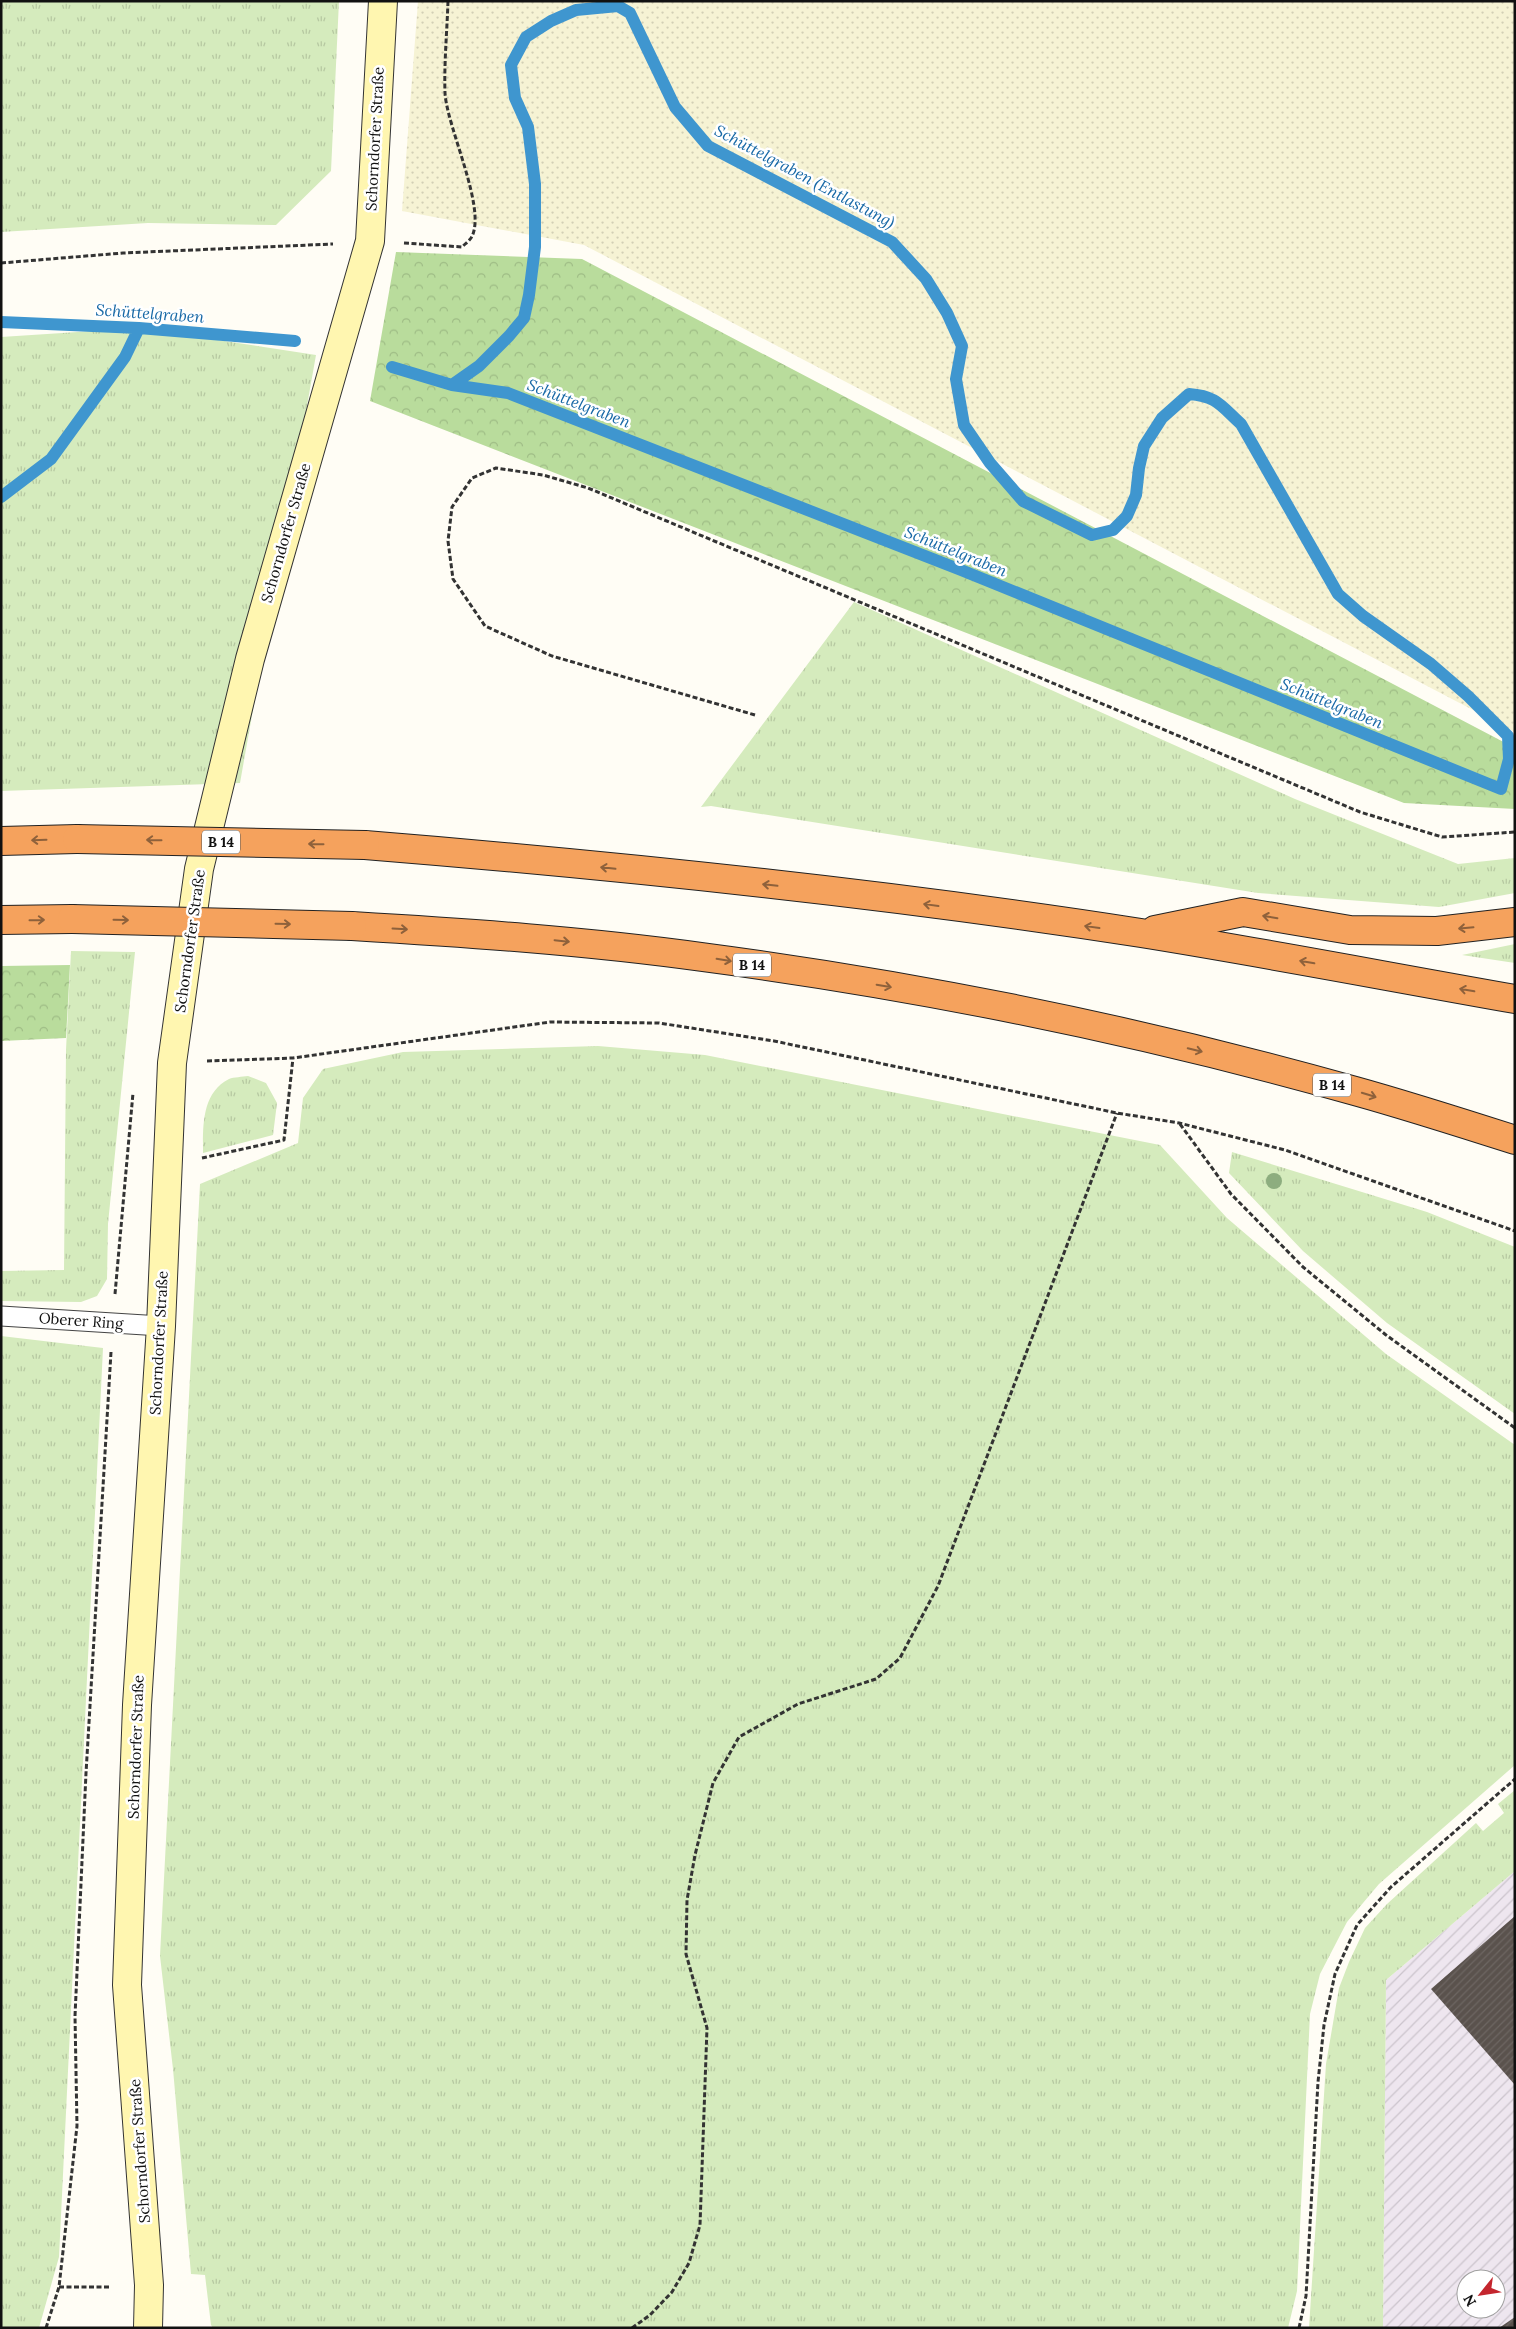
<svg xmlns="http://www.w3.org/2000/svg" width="1516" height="2329" font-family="Lora,serif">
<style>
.industrial{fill:url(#industrial-furrows);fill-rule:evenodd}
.farmland{fill:url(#farmland-dots)}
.grass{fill:url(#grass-tufts)}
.forest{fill:url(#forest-crowns)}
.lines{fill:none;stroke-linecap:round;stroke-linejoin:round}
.stream{stroke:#3f96cf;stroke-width:12}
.building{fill:url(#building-hatch)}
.lane-casing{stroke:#444;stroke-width:21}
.secondary-casing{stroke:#333;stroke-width:30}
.highway-casing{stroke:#222;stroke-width:30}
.path{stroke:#333;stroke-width:3;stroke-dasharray:5 2.5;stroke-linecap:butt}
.lane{stroke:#fff;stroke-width:19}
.secondary{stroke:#fff6b0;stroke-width:28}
.highway{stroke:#f5a25d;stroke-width:28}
.highway-bridge-casing{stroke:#222;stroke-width:30;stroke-linecap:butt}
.highway-bridge{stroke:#f5a25d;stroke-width:28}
.tree{fill:#8dad7f}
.oneway{stroke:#8e613b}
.labels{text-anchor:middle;stroke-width:5;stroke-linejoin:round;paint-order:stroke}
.shield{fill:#fff;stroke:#585858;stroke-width:1}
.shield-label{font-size:14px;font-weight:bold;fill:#111}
.street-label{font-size:15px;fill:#111;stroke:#fff}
.water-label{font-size:16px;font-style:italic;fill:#1768a6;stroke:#fff}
</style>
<defs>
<pattern id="industrial-furrows" width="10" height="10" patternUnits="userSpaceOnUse" patternTransform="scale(1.25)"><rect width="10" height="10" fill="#eee6ef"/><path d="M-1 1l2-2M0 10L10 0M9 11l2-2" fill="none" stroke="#cbc4cc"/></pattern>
<pattern id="farmland-dots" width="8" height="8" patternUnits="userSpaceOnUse" patternTransform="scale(1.25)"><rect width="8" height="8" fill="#f6f3d4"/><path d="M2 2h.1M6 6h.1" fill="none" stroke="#d2cfb5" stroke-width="1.8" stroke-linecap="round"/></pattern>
<pattern id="grass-tufts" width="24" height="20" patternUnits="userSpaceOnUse" patternTransform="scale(1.25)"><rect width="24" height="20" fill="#d5ebbd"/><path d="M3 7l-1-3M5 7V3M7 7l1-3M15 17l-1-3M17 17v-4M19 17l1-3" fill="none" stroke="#b6c8a1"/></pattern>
<pattern id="forest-crowns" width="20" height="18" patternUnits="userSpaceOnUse" patternTransform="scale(1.25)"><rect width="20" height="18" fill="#b9dc9c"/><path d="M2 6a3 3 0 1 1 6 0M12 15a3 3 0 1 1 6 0" fill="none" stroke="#9ebc85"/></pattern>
<pattern id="building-hatch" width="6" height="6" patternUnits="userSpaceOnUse" patternTransform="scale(1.25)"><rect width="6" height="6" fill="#5a524d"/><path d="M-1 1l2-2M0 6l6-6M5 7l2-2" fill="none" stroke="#6d6662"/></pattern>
</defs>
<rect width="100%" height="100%" fill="#fffdf5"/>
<!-- industrial -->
<path class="industrial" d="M1515,1871V2328H1383L1386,1980ZM1466,2279H1496V2309H1466Z"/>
<!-- farmland -->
<path class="farmland" d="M418,1H1515V732L584,245L402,211Z"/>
<!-- grass -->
<path class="grass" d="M1,1H339L331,171L276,225L148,223L1,232Z
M139,328L316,355L240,783L1,791V337Z
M854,602L1295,799L1458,864L1515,858V893L1439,907L1258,893L711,806L701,807Z
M1515,944V963L1462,955Z
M71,951L135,952L108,1224L107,1279L97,1296L81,1302L1,1301V1271L64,1270L66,1050Z
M598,1046L705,1055L1160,1145L1227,1218L1386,1354L1515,1445V1765L1379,1884L1347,1922L1320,1974L1310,2014L1297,2291L1288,2328H213L211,2325L205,2275L191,2274L173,2069L160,1956L200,1184L298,1143L303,1098L323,1069L403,1052Z
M248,1076L266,1083L277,1103L273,1135L203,1153C203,1128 201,1093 229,1079C234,1077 242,1077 248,1076Z
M1232,1152L1427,1212L1515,1247V1414L1387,1323L1303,1251L1229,1173Z
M1,1336L103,1348L59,2257L39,2328H1Z
M1515,1790V1871L1386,1980L1383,2328H1309L1326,2064L1339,1988L1349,1962L1365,1928L1387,1904L1476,1823L1483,1831L1504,1813L1498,1804Z"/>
<!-- forest -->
<path class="forest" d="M396,252L582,259L1515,748V809L1404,803L370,401Z
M70,965L66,1038L1,1041V966Z"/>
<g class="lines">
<!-- stream -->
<path class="stream" d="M1,322L139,328L295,341
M392,367L452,385L508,393L961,570L1501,789L1509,759L1508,736L1468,696L1431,664L1363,616L1338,594L1241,424C1221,406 1217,396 1189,394L1162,418L1144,446L1139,468L1136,495L1127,516L1113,530L1092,535L1023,501L990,463L964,425L956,379L962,346L947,313L926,279L892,242L708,146L675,107L630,13L618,6L576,10L551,21L526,37L511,65L515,98L528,127L535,184V247L529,295L524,318L509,336L479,366L452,385
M1,497L51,459L125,357L139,328"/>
</g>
<!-- building -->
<path class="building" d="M1515,1916V2085L1431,1989Z
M1515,2317V2328H1499Z"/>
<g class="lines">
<!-- lane casing -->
<g class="lane-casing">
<path id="lane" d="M1,1316L161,1326"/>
</g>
<!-- secondary casing -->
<g class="secondary-casing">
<path id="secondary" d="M148,2328L149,2285L127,1985L137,1705L161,1326L172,1063L199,869L250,659L370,241L383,1"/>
</g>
<!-- highway casing -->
<g class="highway-casing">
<path id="highway" d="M1,841L77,839
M365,845C624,866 884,893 1141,933C1266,953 1390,977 1515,999
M1,920L72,919
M352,926C469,933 586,941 702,957C922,986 1142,1031 1355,1091C1409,1106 1462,1123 1515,1140
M1155,930L1243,912L1350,930L1437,931L1515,922"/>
</g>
<!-- path -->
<path class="path" d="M404,243L462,247C465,244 469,241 471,238C488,211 447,128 445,93C444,63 447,32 448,1
M1,263L123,253L333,244
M755,715L552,656L485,626L453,579L448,541L452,507L472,478L496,468L543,475L588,488L1360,812L1442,837L1515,832
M207,1061L293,1058L550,1022L659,1023L774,1041L1117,1113L1179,1123L1285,1150L1515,1231
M1180,1124L1231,1194L1303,1267L1386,1335L1515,1428
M202,1158L284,1140L293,1058
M115,1294L133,1093
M59,2287H110
M46,2328L59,2287L77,2126L75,2016L86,1773L111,1352
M632,2328L650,2315L672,2292L689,2263L700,2225L707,2028L686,1954L687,1900L695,1855L713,1783L739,1737L798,1704L876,1679L900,1658L938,1586L1117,1113
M1299,2328L1306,2296L1318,2082L1324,2025L1335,1974L1357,1925L1391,1887L1515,1779"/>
<!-- lane -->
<use href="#lane" class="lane"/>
<!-- secondary -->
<use href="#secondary" class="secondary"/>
<!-- highway -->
<use href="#highway" class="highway"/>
<!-- highway-bridge casing -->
<g class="highway-bridge-casing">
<path id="highway-bridge" d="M77,839L365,845
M72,919L352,926"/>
</g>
<!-- highway-bridge -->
<use href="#highway-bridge" class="highway-bridge"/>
</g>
<!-- trees -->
<circle class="tree" cx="1274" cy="1181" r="8"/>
<!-- one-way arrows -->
<defs><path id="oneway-shaft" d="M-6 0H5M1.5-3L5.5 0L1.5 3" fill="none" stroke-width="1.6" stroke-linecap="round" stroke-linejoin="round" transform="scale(1.25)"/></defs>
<g class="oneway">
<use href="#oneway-shaft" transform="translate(39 840) rotate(178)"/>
<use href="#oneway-shaft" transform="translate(154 840) rotate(-179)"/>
<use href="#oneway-shaft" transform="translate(316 844) rotate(-179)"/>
<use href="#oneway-shaft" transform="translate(608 868) rotate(-174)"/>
<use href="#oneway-shaft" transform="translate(770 885) rotate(-174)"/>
<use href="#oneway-shaft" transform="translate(931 905) rotate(-172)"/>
<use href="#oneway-shaft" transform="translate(1270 917) rotate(-171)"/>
<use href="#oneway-shaft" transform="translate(37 920) rotate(-1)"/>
<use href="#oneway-shaft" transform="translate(121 920) rotate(1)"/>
<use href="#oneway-shaft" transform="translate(283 924) rotate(1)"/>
<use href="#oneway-shaft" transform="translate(1092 927) rotate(-172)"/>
<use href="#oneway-shaft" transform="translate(1466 928) rotate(175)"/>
<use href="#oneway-shaft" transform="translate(400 929) rotate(3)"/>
<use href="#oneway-shaft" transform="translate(562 941) rotate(6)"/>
<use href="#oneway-shaft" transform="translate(724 960) rotate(9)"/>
<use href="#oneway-shaft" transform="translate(1307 962) rotate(-170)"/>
<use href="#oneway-shaft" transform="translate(884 986) rotate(10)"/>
<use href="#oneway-shaft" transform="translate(1467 990) rotate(-170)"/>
<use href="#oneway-shaft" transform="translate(1195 1050) rotate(14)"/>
<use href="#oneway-shaft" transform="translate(1369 1095) rotate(17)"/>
</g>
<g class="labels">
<!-- shield labels -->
<g class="shield">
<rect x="202" y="830.5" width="38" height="23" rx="4"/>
<rect x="733" y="953.5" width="38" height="23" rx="4"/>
<rect x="1313" y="1073.5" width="38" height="23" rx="4"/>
</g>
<g class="shield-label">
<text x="221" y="847">B 14</text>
<text x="752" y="970">B 14</text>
<text x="1332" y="1090">B 14</text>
</g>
<!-- street labels -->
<g class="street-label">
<text transform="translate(375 139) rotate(-87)" y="5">Schorndorfer Straße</text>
<text transform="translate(286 533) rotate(-74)" y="5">Schorndorfer Straße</text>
<text transform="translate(190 941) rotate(-82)" y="5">Schorndorfer Straße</text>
<text transform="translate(81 1321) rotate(4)" y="5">Oberer Ring</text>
<text transform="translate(159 1343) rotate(-87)" y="5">Schorndorfer Straße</text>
<text transform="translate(136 1747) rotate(-88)" y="5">Schorndorfer Straße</text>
<text transform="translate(140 2151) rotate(-94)" y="5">Schorndorfer Straße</text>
</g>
<!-- water labels -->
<g class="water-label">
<text transform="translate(805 176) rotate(28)" y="6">Schüttelgraben (Entlastung)</text>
<text transform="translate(150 313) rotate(4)" y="6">Schüttelgraben</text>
<text transform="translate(579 403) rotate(21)" y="6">Schüttelgraben</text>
<text transform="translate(956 551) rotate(22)" y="6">Schüttelgraben</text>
<text transform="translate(1332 703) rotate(22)" y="6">Schüttelgraben</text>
</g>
</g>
<!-- border -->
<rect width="1516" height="2329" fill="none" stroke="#111111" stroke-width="5"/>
<!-- north arrow -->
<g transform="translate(1481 2294) rotate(240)"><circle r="24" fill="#ffffff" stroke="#a0a0a0"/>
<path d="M0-4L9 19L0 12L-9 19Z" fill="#c4262e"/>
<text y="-8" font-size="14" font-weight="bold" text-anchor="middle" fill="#111111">N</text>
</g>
</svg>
